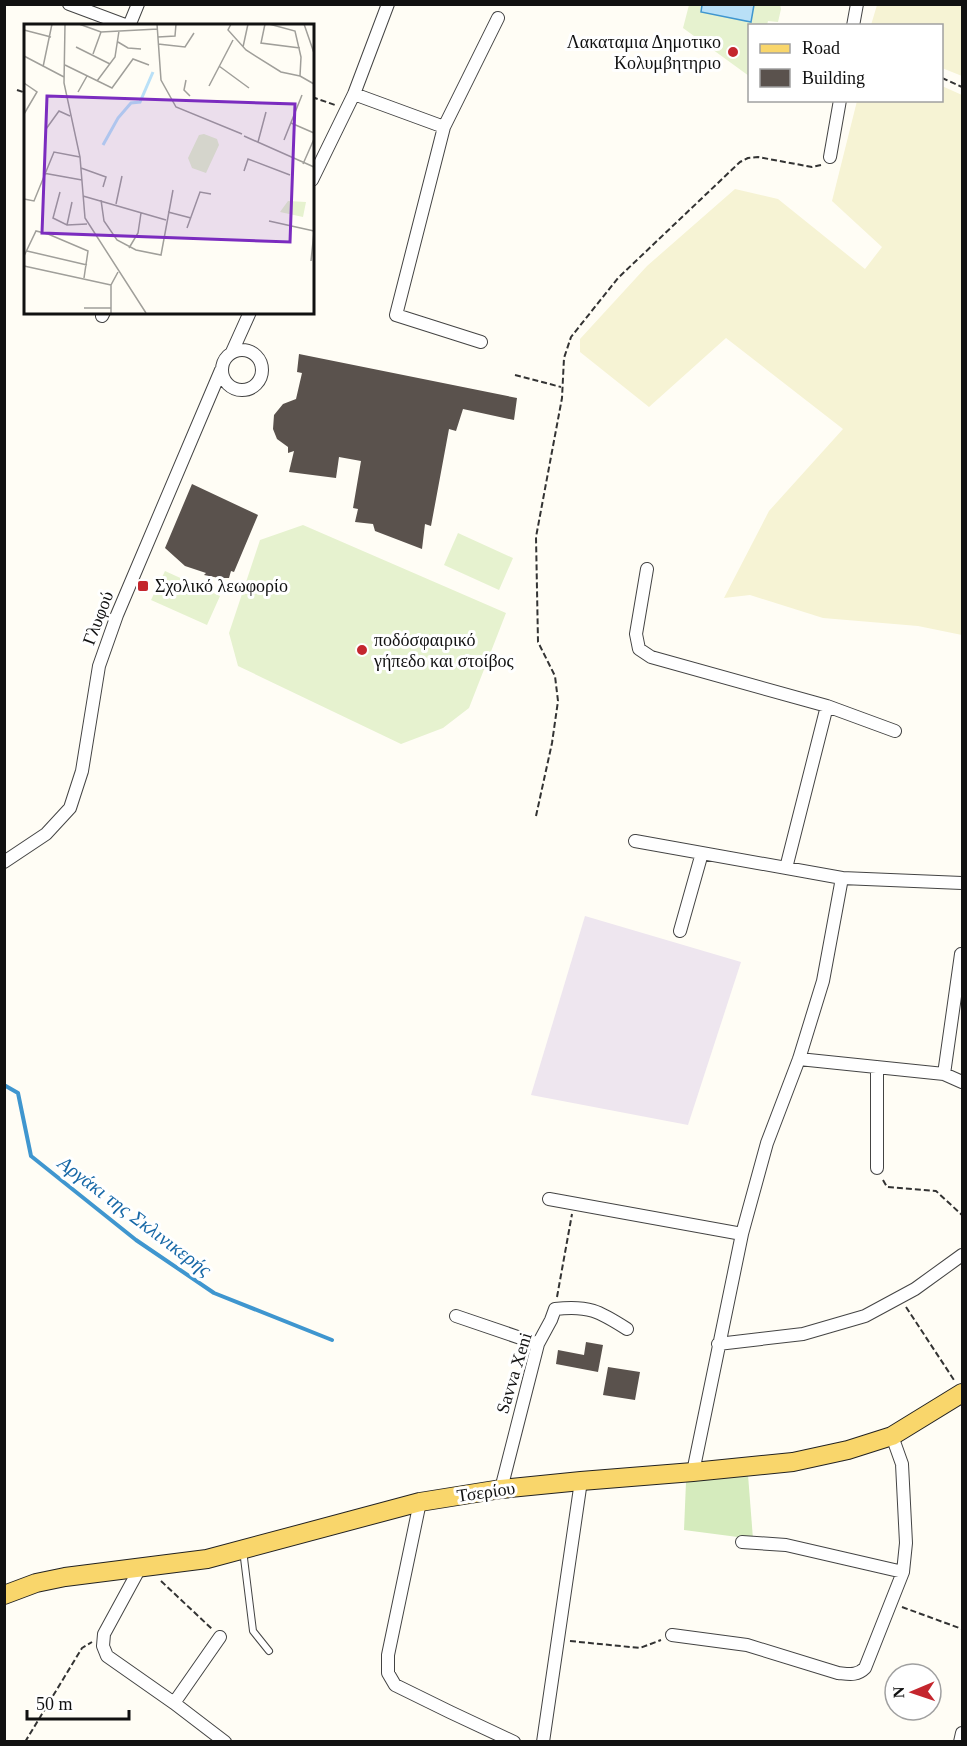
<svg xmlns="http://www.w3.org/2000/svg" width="967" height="1746" font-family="Georgia,serif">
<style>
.industrial{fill:#eee6ef}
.farmland{fill:#f6f3d4}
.green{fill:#d5ebbd}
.pitch{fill:#e6f2cf}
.water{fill:#b9e0f7;stroke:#3f96cf;stroke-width:1.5}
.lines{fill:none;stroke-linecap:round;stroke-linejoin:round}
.stream{stroke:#3f96cf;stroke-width:4}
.building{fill:#5a524d}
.lane-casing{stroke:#444;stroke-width:8}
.street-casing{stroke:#444;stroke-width:14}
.primary-casing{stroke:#222;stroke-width:20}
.path{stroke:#333;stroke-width:2;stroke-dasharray:6 3;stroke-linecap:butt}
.lane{stroke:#fff;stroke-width:6}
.street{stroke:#fff;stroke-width:12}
.primary{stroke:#f9d66b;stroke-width:18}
.poi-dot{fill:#c4262e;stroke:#fff;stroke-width:2}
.labels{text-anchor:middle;stroke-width:6;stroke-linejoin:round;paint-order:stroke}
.poi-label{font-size:18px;fill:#111;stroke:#fff;text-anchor:start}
.street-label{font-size:18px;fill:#111;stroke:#fff}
.water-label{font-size:20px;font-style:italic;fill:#1768a6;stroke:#fff}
.inset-river{fill:none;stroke:#b9e0f7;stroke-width:3}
.inset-road{fill:none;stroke:#a09f9a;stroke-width:1.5}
.view{fill:#7b2cbf;fill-opacity:0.15;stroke:#7b2cbf;stroke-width:3}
.inset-edge{fill:none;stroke:#111;stroke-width:3}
</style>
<rect width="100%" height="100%" fill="#fffdf5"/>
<!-- industrial -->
<path class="industrial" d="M585,916L741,962L688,1125L531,1095Z"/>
<!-- farmland -->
<path class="farmland" d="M877,5H962V76L942,68V26L871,25Z
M942,86L962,95V635L918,626L823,618L750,595L724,598L769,511L843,429L726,338L649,407L580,352V339L647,266L735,189L778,199L865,269L882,247L832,201L857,101L942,100Z"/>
<!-- green -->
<path class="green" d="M748,1475L753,1539L684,1530L686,1482Z"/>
<!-- pitch -->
<path class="pitch" d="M780,4L781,9L778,22L768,21L767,25L750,26L749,76L683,28L689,5Z
M303,525L506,613L469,708L443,728L401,744L238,666L229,633L260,540Z
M458,533L513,558L499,590L444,565Z
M165,571L220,596L207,625L151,600Z"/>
<!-- water -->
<path class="water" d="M702,5V4L754,5L751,22L701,12Z"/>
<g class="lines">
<!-- stream -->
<path class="stream" d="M4,1085L18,1093L31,1156L136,1240L214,1293L332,1340"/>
</g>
<!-- building -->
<path class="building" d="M299,354L517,398L514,420L463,409L456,431L449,429L431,526L425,524L422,549L375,531L373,524L355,522L358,509L353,508L361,461L339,457L336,478L289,472L294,451L288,453V447L277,439L273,429L274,415L283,404L296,399L302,373L297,372Z
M192,484L258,515L234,572L231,571L229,578H219L204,575L206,573L185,566L165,548Z
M586,1342L603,1345L598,1372L556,1364L558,1350L584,1355Z
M608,1367L640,1372L635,1400L603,1395Z"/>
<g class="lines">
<!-- lane casing -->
<g class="lane-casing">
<path id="lane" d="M243,1550L253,1631L269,1651"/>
</g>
<!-- street casing -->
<g class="street-casing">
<path id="street" d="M69,4L128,26
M129,26L138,4
M853,26L857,4
M354,94L444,127
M830,157L840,100
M312,180L354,94L388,4
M102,316L104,312
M481,342L396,315L444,127L498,18
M222 370a20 20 0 1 1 40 0a20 20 0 1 1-40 0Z
M232,352L250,312
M647,569L636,634L639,649L651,657L827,706L895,731
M635,841L842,878L962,883
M4,862L46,834L70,808L82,771L99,666L117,615L221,370
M786,868L827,706
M680,931L702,853
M799,1059L944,1074L962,1082
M944,1074L961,954
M877,1168V1067
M549,1199L742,1234
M456,1316L538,1344
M718,1344L803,1334L865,1316L915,1289L962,1255
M693,1472L742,1234L767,1143L799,1059L823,981L842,878
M501,1489L538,1344L551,1320L555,1309C588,1305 599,1311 627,1329
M420,1502L388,1655V1673L395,1685L450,1712L514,1742
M742,1542L786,1545L903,1572
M141,1566L104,1634L103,1646L107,1656L174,1703L225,1742
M672,1635L747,1645L838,1673C849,1674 857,1676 865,1668L903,1572L906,1543L902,1464L892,1436
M174,1703L220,1637
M543,1742L581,1481
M960,1742L962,1733"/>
</g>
<!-- primary casing -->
<g class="primary-casing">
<path id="primary" d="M4,1595L36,1583L65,1577L207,1559L420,1502L501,1489L581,1481L693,1472L793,1462L848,1450L892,1436L962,1393"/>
</g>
<!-- path -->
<path class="path" d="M942,78L962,87
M17,90L26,93
M312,97L335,105
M515,375L561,387
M536,816L552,743L558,701L555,676L538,642L536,537L562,398L564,358L571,337L618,278L740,162L748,158L758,157L812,167L821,165
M883,1180L887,1187L936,1191L962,1215
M557,1297L572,1214
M906,1307L954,1380
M161,1581L212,1629
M902,1607L962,1629
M570,1641L640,1648L661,1640
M25,1742L82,1648L92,1642"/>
<!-- lane -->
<use href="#lane" class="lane"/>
<!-- street -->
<use href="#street" class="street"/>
<!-- primary -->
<use href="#primary" class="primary"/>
</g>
<!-- markers -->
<g class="poi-dot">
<circle cx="733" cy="52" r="6"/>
<rect x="137" y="580" width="12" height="12" rx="3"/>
<circle cx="362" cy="650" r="6"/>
</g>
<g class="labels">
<!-- poi labels -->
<g class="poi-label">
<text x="721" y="48" text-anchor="end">Λακαταμια Δημοτικο<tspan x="721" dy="21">Κολυμβητηριο</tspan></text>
<text x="155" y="592">Σχολικό λεωφορίο</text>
<text x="374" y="646">ποδόσφαιρικό<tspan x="374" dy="21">γήπεδο και στοίβος</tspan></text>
</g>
<!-- street labels -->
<g class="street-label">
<text transform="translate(98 618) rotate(-69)" y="6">Γλυφού</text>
<text transform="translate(514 1373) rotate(-73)" y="6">Savva Xeni</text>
<text transform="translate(486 1492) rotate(-8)" y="6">Τσερίου</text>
</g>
<!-- water labels -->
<g class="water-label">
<text transform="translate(135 1216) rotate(37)" y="7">Αργάκι της Σκλινικερής</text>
</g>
</g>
<!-- overview -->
<g transform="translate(24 24)">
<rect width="290" height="290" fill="#fffdf5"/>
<path d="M180,110L193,115L195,121L182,149L168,144L164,134L175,111ZM264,177L282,178L279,193L256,188Z" fill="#e6f2cf"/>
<path class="inset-river" d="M79,121L94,94L107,79L116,78L129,48"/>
<path class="inset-road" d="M41,0L40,59L56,133L61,194L122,289M55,0L77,8L134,5M133,0L137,56L152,83L218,110M207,0L204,6L222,26L257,48L276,52M241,0L237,19L276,24M245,0L271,7L277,33L276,52L290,60M280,0L290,29M0,6L27,13M134,13L151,12L152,0M94,18L104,24L117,25M134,20L161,23L170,9M52,23L86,40M219,23L224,0M69,30L77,8M0,32L40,53M41,41L88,64L109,35L125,41M195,42L225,64M19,43L28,0M162,56L160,66L166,72M73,57L91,33L95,7M0,59L13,68L0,90M185,62L209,16M54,68L63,52M267,99L290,109M22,105L35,87L46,92M220,112L290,143M260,116L278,71M234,118L242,88M279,140L290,115M57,144L82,153L79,163M220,147L224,135L266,151M19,149L58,156M36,168L29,194L43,201L63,200M59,172L142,196M0,175L10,177L30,128L56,133M77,176L80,197L93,216L112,226L137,231L149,166M92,180L98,152M144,188L167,194M245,197L290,207M43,201L48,178M163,204L176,168L187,170M105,224L114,209L117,189M3,227L63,241M0,232L12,207L24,210L64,227L60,254M287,237L290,208M0,242L87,261M60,284H87M87,289V261L94,248"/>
<path class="view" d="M23,72L271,80L266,218L18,209Z"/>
<rect width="290" height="290" class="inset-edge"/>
</g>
<!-- border -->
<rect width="967" height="1746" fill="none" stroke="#111111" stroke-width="12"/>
<!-- legend -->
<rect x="748" y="24" width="195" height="78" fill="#ffffff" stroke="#a0a0a0" stroke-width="1.5"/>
<rect x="760" y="44" width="30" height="9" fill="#f9d66b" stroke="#a0a0a0" stroke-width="1.5"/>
<text x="802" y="54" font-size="18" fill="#111111">Road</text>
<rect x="760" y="69" width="30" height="18" fill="#5a524d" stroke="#a0a0a0" stroke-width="1.5"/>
<text x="802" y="84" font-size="18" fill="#111111">Building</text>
<!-- north arrow -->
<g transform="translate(913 1692) rotate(268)"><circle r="28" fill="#ffffff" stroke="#a0a0a0" stroke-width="1.5"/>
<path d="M0-4.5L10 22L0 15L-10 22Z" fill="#c4262e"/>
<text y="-9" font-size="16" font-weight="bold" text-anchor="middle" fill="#111111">N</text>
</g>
<!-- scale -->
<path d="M27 1710v9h102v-9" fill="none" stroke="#111111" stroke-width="3"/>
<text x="36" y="1710" font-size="18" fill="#111111" stroke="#ffffff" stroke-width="4.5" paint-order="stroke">50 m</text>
</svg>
